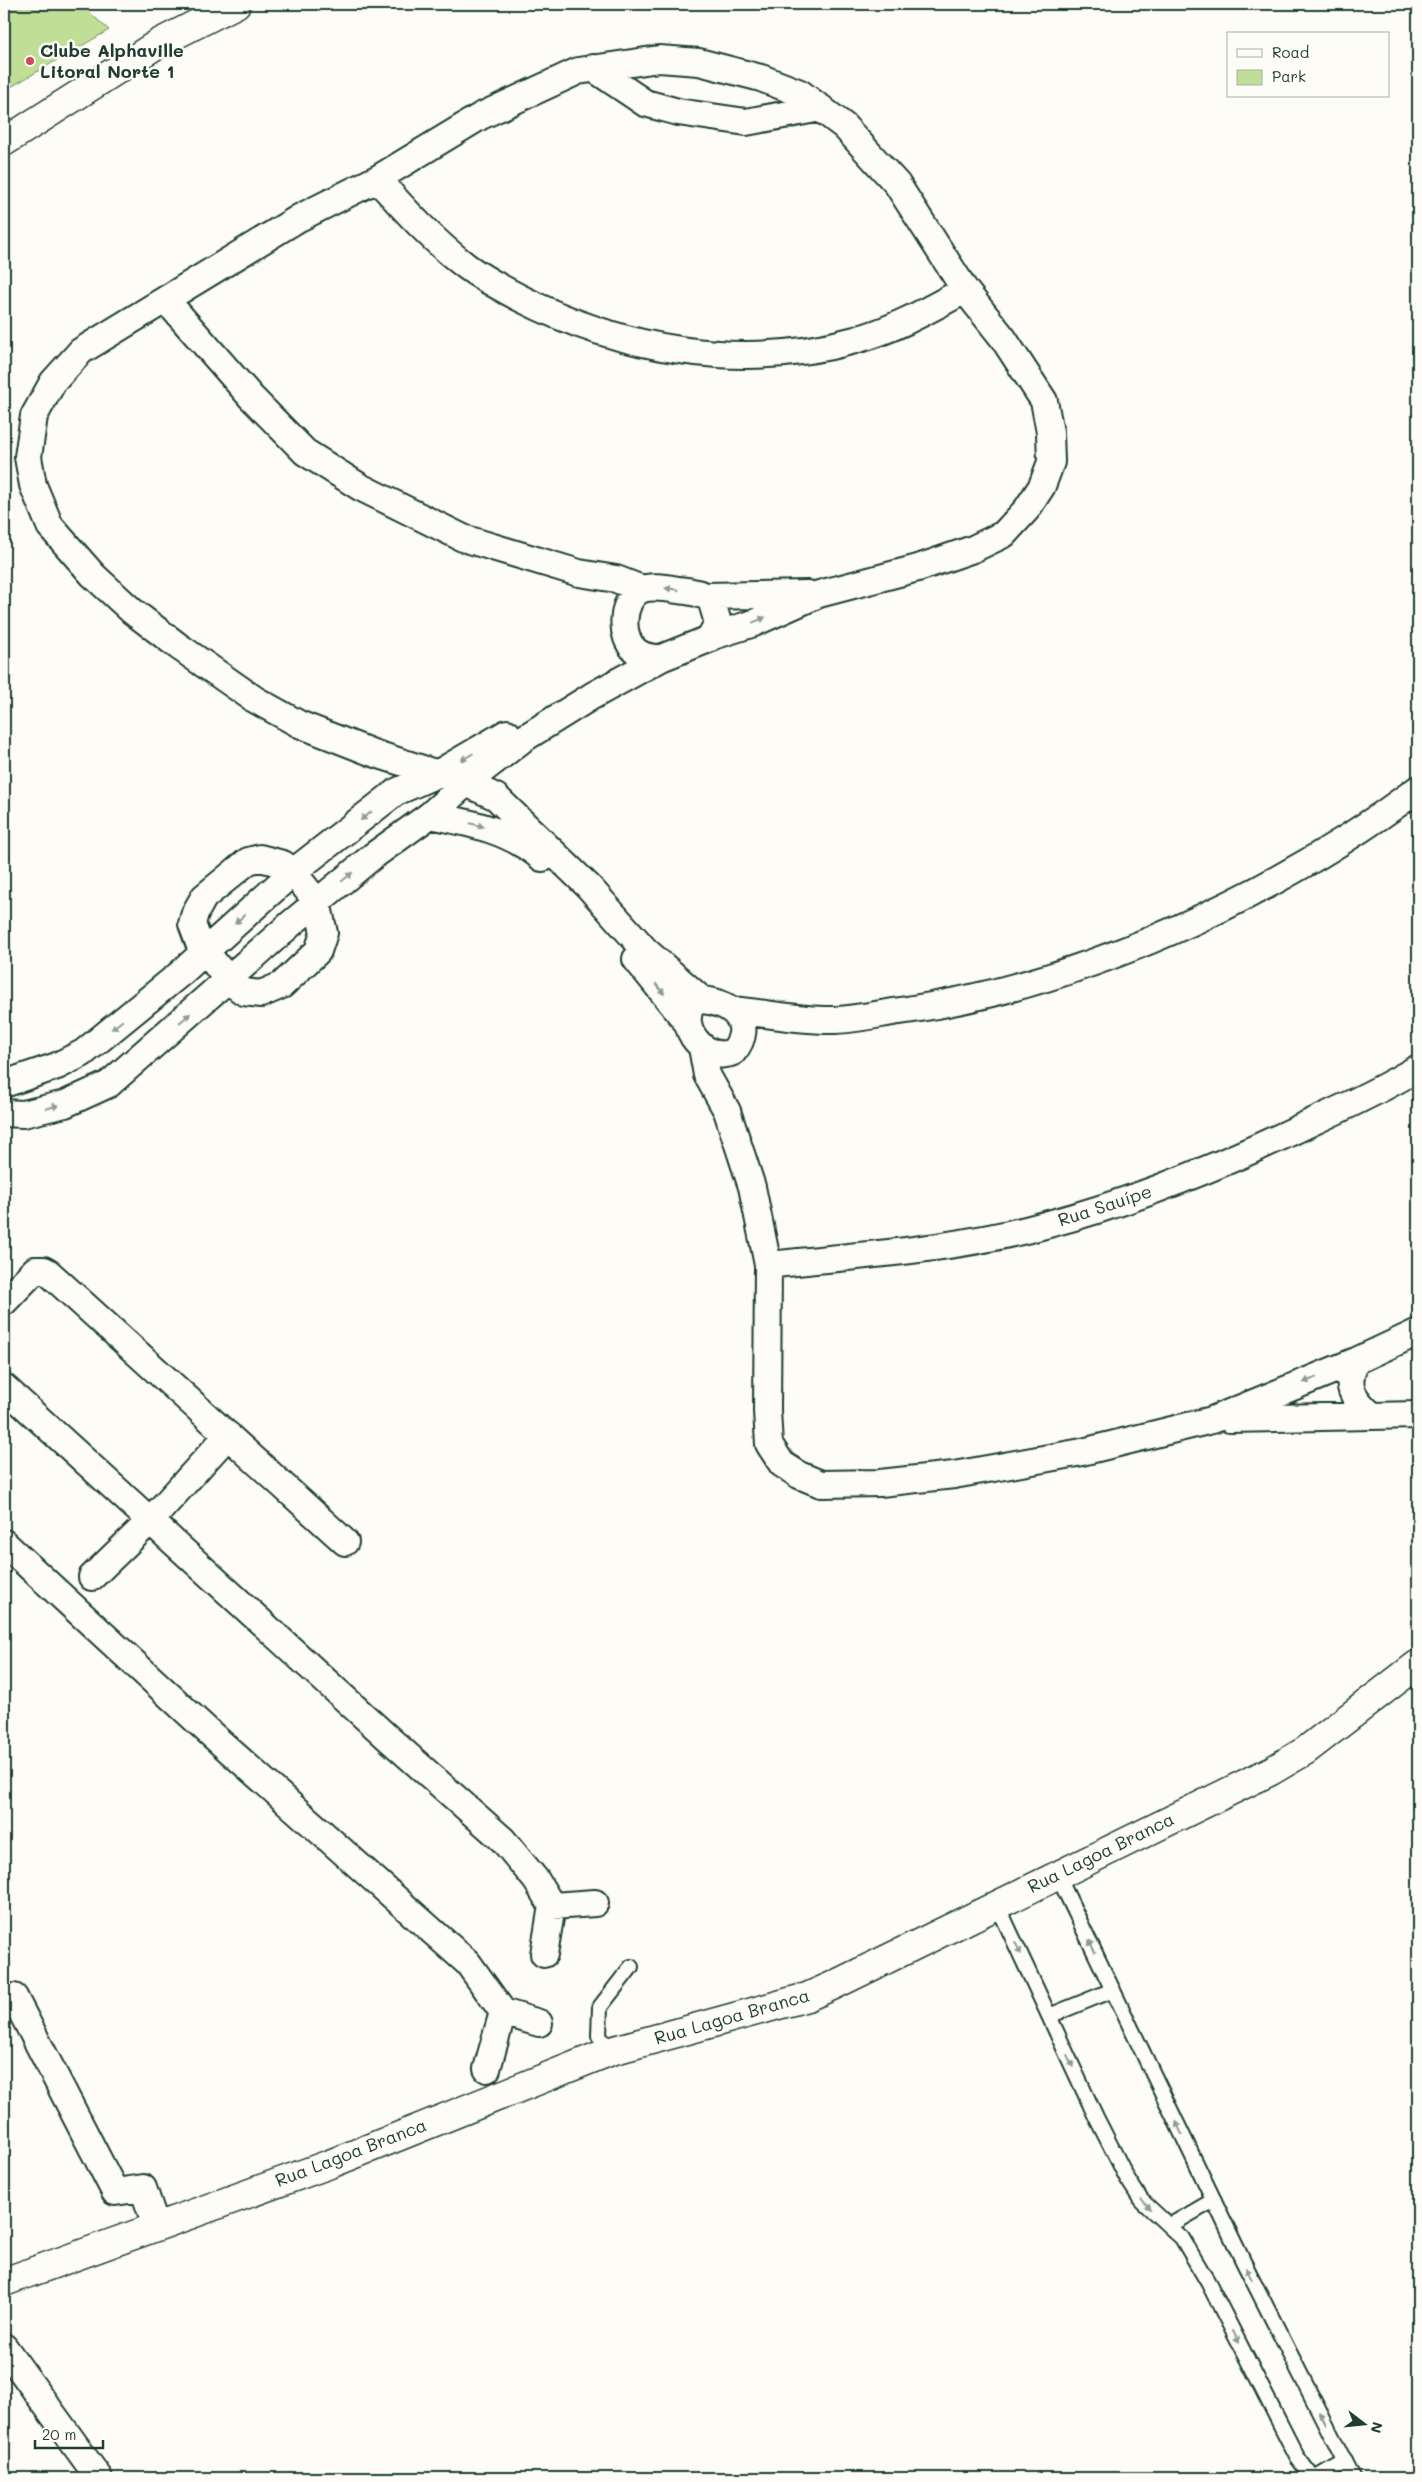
<svg xmlns="http://www.w3.org/2000/svg" width="1422" height="2482" font-family="Mali,sans-serif">
<style>
.green{fill:#c0de96;stroke:#708e65}
.lines{fill:none;stroke-linecap:round;stroke-linejoin:round}
.lane-casing{stroke:#1f3d34;stroke-width:18}
.street-casing{stroke:#1f3d34;stroke-width:30}
.secondary-casing{stroke:#1f3d34;stroke-width:31}
.lane{stroke:#fdfcf7;stroke-width:14}
.street{stroke:#fdfcf7;stroke-width:26}
.secondary{stroke:#fdfcf7;stroke-width:28}
.oneway{fill:#8e9c96}
.poi-dot{fill:#d1495b;stroke:#fdfcf7;stroke-width:2}
.labels{text-anchor:middle;stroke-width:5;stroke-linejoin:round;paint-order:stroke}
.poi-label{font-size:18px;font-weight:bold;fill:#1f3d34;stroke:#fdfcf7;text-anchor:start}
.street-label{font-size:18px;fill:#1f3d34;stroke:#fdfcf7}
</style>
<rect width="100%" height="100%" fill="#fdfcf7"/>
<filter id="ink" filterUnits="userSpaceOnUse"><feTurbulence type="fractalNoise" baseFrequency=".02" numOctaves="2"/><feDisplacementMap in="SourceGraphic" scale="10" xChannelSelector="R" yChannelSelector="G"/><feConvolveMatrix kernelMatrix="1 2 1 2 8 2 1 2 1" color-interpolation-filters="sRGB"/></filter>
<g filter="url(#ink)">
<!-- green -->
<path class="green" d="M4,4H80L109,30L4,91Z"/>
<g class="lines">
<!-- lane casing -->
<g class="lane-casing">
<path id="lane" d="M1057,1874L1244,2263L1353,2478
M997,1904L1096,2117L1127,2178L1141,2200L1182,2238L1209,2284L1297,2457L1313,2478
M1049,2016L1113,1990
M611,2051L599,2036L600,2007L631,1967
M1169,2226L1214,2200
M1316,2478L1345,2461"/>
</g>
<!-- street casing -->
<g class="street-casing">
<path id="street" d="M593,68L645,103L678,112L746,122L821,108
M377,179L481,116L578,71L659,59L699,62L761,78L800,93L844,126L897,184L965,290
M166,300L251,397L305,452L360,487L463,538L579,573L616,579L642,589
M706,596L808,594
M430,815C471,823 509,830 542,858
M260,858L283,864L293,872L317,902L324,933L318,951L282,985L261,994L244,992L228,980L199,943L192,924L195,913L204,897L248,861Z
M636,959L686,1021
M702,1000L645,950L589,887L496,797L466,783L373,753L299,724L254,699L178,646L132,611L93,575L50,526L33,485L28,457L34,416L53,382L81,351L299,218L377,179C405,210 433,241 466,266C482,278 501,288 518,297C621,350 742,372 855,340C894,330 930,309 965,290L1003,338L1044,401L1050,432L1051,462L1042,486L1027,509L1004,534L973,549L918,568L819,594L754,623L713,636
M702,1000C731,1002 757,1023 733,1052C707,1064 675,1027 693,1003Z
M732,1010C767,1013 801,1021 836,1020C857,1019 879,1014 900,1011C1079,986 1273,897 1418,789
M702,1047L707,1075L727,1111L752,1187L768,1265L767,1411L769,1444L782,1464L799,1475L821,1484L880,1483L954,1475L1082,1452L1212,1420L1356,1361L1418,1332
M4,1084L57,1066L83,1053L181,973L293,872L396,792L437,774L507,733
M4,1113L23,1114L65,1104L109,1084L293,922L373,856L430,815L466,783L523,739L592,696L661,658L709,639L718,623L711,599C702,593 689,591 678,590C666,588 651,585 640,590C621,600 619,638 636,651C643,657 652,658 661,658
M768,1265C861,1255 955,1250 1045,1225C1137,1201 1225,1164 1310,1123C1347,1106 1383,1089 1418,1068
M4,1302L35,1270H44L49,1273L345,1542
M1356,1361C1344,1385 1352,1397 1370,1414
M4,1387L388,1738L503,1840L536,1880L552,1906L544,1954
M1230,1419L1418,1415
M4,1543L211,1734L468,1963L503,2012L539,2023
M92,1577L151,1520L228,1435
M552,1906L595,1903
M4,2003L14,1997L115,2192L143,2188L156,2226
M487,2069L503,2012
M4,2347L99,2478"/>
</g>
<!-- secondary casing -->
<g class="secondary-casing">
<path id="secondary" d="M4,142L159,43L236,4
M4,2282L330,2164L611,2051L771,2007L807,1997L832,1986L1271,1771L1305,1751L1418,1664"/>
</g>
<!-- lane -->
<use href="#lane" class="lane"/>
<!-- street -->
<use href="#street" class="street"/>
<!-- secondary -->
<use href="#secondary" class="secondary"/>
</g>
<!-- one-way arrows -->
<defs><path id="oneway-solid" d="M-6-.8H1V-3.2L6.5 0L1 3.2V.8H-6Z" transform="scale(1.25)"/></defs>
<g class="oneway">
<use href="#oneway-solid" transform="translate(672 589) rotate(-173)"/>
<use href="#oneway-solid" transform="translate(759 620) rotate(-23)"/>
<use href="#oneway-solid" transform="translate(467 757) rotate(150)"/>
<use href="#oneway-solid" transform="translate(366 816) rotate(143)"/>
<use href="#oneway-solid" transform="translate(477 825) rotate(14)"/>
<use href="#oneway-solid" transform="translate(347 877) rotate(-40)"/>
<use href="#oneway-solid" transform="translate(240 919) rotate(138)"/>
<use href="#oneway-solid" transform="translate(660 989) rotate(51)"/>
<use href="#oneway-solid" transform="translate(185 1018) rotate(-41)"/>
<use href="#oneway-solid" transform="translate(117 1025) rotate(141)"/>
<use href="#oneway-solid" transform="translate(52 1107) rotate(-15)"/>
<use href="#oneway-solid" transform="translate(1310 1380) rotate(158)"/>
<use href="#oneway-solid" transform="translate(1092 1946) rotate(-116)"/>
<use href="#oneway-solid" transform="translate(1018 1948) rotate(65)"/>
<use href="#oneway-solid" transform="translate(1070 2061) rotate(65)"/>
<use href="#oneway-solid" transform="translate(1179 2128) rotate(-115)"/>
<use href="#oneway-solid" transform="translate(1146 2204) rotate(48)"/>
<use href="#oneway-solid" transform="translate(1249 2274) rotate(-117)"/>
<use href="#oneway-solid" transform="translate(1236 2337) rotate(63)"/>
<use href="#oneway-solid" transform="translate(1323 2419) rotate(-117)"/>
</g>
</g>
<!-- markers -->
<circle class="poi-dot" cx="30" cy="61" r="5"/>
<g class="labels">
<!-- poi labels -->
<g class="poi-label">
<text x="40" y="57">Clube Alphaville<tspan x="40" dy="21">Litoral Norte 1</tspan></text>
</g>
<!-- street labels -->
<g class="street-label">
<text transform="translate(1105 1206) rotate(-18)" y="6">Rua Sauípe</text>
<text transform="translate(1101 1853) rotate(-26)" y="6">Rua Lagoa Branca</text>
<text transform="translate(732 2017) rotate(-16)" y="6">Rua Lagoa Branca</text>
<text transform="translate(351 2153) rotate(-21)" y="6">Rua Lagoa Branca</text>
</g>
</g>
<!-- margin -->
<rect width="1422" height="2482" fill="none" stroke="#fdfcf7" stroke-width="20"/>
<rect x="10" y="10" width="1402" height="2462" fill="none" stroke="#1f3d34" stroke-width="2" filter="url(#ink)"/>
<!-- legend -->
<rect x="1227" y="32" width="162" height="65" fill="#fdfcf7" stroke="#a4b0a9"/>
<rect x="1237" y="49" width="25" height="8" fill="#fdfcf7" stroke="#a4b0a9"/>
<text x="1272" y="58" font-size="15" fill="#1f3d34">Road</text>
<rect x="1237" y="70" width="25" height="15" fill="#c0de96" stroke="#a4b0a9"/>
<text x="1272" y="82" font-size="15" fill="#1f3d34">Park</text>
<!-- north arrow -->
<g transform="translate(1364 2424) rotate(106)" stroke="#fdfcf7" stroke-width="4" paint-order="stroke">
<path d="M0-4L9 19L0 12L-9 19Z" fill="#1f3d34"/>
<text y="-8" font-size="14" font-weight="bold" text-anchor="middle" fill="#1f3d34">N</text>
</g>
<!-- scale -->
<path d="M35 2440v8h68v-8" fill="none" stroke="#1f3d34" stroke-width="2.5"/>
<text x="42" y="2440" font-size="15" fill="#1f3d34" stroke="#fdfcf7" stroke-width="4" paint-order="stroke">20 m</text>
</svg>
